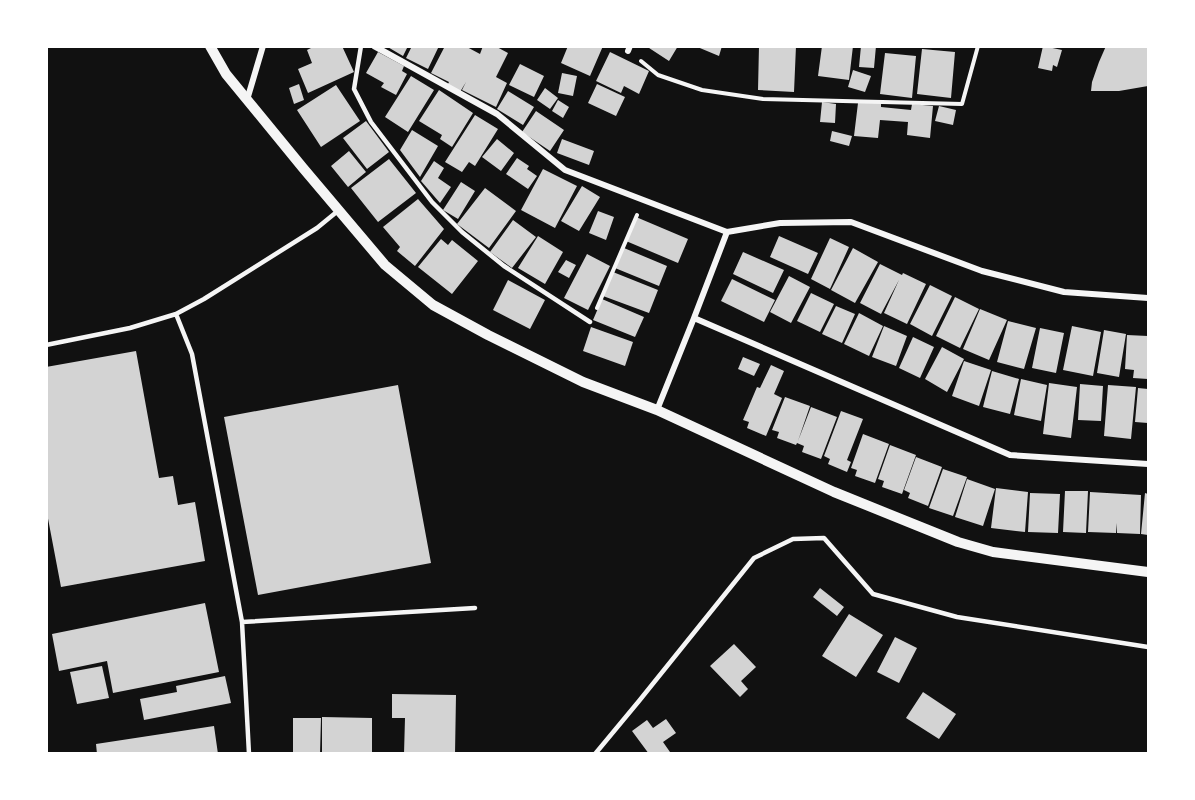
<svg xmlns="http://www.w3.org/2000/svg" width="1195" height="800" font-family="Lora,serif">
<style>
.building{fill:#d3d3d3}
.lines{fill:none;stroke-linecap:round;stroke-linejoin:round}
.path{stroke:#f5f5f5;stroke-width:4}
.service{stroke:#f5f5f5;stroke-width:4.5}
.minor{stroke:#f5f5f5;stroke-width:6}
.tertiary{stroke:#f5f5f5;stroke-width:10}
</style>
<rect width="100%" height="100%" fill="#111"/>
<!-- building -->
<path class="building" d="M315,46H342L354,72L308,93L298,69L312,63L307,50Z
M386,46H408L403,56Z
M412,46H439L428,69L406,58Z
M445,46H465L480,54L483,46H495L508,53L496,77L507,83L496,107L462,90L466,82L460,92L447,86L449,82L431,73Z
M568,46H603L590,76L561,63Z
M646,46H678L669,61Z
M695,46H722L719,56Z
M759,46H796L794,92L758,90Z
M822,46H853L849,80L818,76Z
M861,46H876L874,68L859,67Z
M1043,46L1062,50L1057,67L1053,65L1052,71L1038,68Z
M1106,46H1148V86L1119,91H1091L1092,82L1099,62Z
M922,49L955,52L951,98L917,94Z
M378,52L404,66L402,71L407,74L396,95L381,87L384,83L366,73Z
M610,52L649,71L639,94L624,86L621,93L596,81Z
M885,53L916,56L912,98L880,94Z
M520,64L544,76L534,97L509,85Z
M853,70L871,76L865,92L848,87Z
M562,73L577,76L573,96L558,93Z
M411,76L434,90L408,132L385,117Z
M299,84L304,100L294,104L289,88Z
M597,84L625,97L616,116L588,103Z
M336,85L360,121L321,147L297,110Z
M545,88L558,98L550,109L537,100Z
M439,90L473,113L452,147L440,139L442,135L419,121Z
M508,91L534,107L523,125L497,109Z
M558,100L569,107L563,118L552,111Z
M822,102L836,104L835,123L820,122Z
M858,103H881V107L911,110L912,104L933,106L930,138L907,135L908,122L880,120L878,138L854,136Z
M939,106L956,110L953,125L935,121Z
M536,111L564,130L550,151L522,132Z
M475,115L498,129L475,166L469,162L462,172L445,162Z
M366,121L389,152L367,169L343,138Z
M412,130L438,146L420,177L400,150Z
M832,131L852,136L849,146L830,141Z
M497,139L514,153L501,171L482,157Z
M562,139L594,151L589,165L557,153Z
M349,151L366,172L348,187L331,166Z
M517,158L529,166L527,169L537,176L528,189L506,174Z
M389,159L416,193L378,222L351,188Z
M434,161L444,168L438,178L451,187L440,203L421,181Z
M543,169L577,186L555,228L521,210Z
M461,182L475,191L458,219L443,210Z
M582,186L600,197L579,231L561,221Z
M485,188L516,211L489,248L457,224Z
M418,199L444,229L415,266L397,251L400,247L383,227Z
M598,211L614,217L606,240L589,233Z
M636,217L688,239L678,263L626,241Z
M513,220L536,237L512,268L490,252Z
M538,236L563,252L545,284L518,268Z
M779,236L818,253L808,274L770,257Z
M830,238L849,247L830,289L811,279Z
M441,239L448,245L452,240L478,261L452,294L418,267Z
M624,248L667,266L659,286L615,268Z
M853,248L878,262L855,303L831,290Z
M743,252L784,270L773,293L733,274Z
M587,254L610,266L588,310L564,298Z
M566,260L576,265L569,278L558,272Z
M880,264L902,275L903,273L926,284L907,324L884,313L899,280L881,314L860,303Z
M613,272L658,290L649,313L603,296Z
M789,276L810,287L791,323L770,312Z
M732,279L775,300L764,322L721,301Z
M508,280L545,300L530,329L493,310Z
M930,285L952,296L932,336L910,324Z
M811,293L834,304L820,332L797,321Z
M955,297L979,309L960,348L936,336Z
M602,299L644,317L635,337L593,320Z
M836,306L855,314L842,343L822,334Z
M980,309L1007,320L989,360L963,349Z
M859,313L883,326L869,356L844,344Z
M1008,321L1036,328L1024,369L997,362Z
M884,326L907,336L896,366L872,357Z
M1072,326L1101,332L1093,376L1063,370Z
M591,327L633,342L625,366L583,351Z
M1040,328L1064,333L1056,373L1032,368Z
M1104,330L1126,334L1119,377L1097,373Z
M1127,335L1148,336V379L1133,378L1134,370L1125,369Z
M913,337L934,347L920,378L899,368Z
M942,347L964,359L947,392L925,379Z
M136,351L159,478L173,476L178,505L195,502L205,561L61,587L46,508V367Z
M743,357L760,364L754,376L738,369Z
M964,361L991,370L979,406L952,396Z
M771,365L784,371L774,394L782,398L766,436L747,428L749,422L743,420L757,387L760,388Z
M992,371L1019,379L1010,414L983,407Z
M1021,379L1047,385L1041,421L1014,415Z
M1049,383L1077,387L1071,438L1043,434Z
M1080,384L1103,386L1101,421L1078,420Z
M398,385L431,563L258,595L224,417Z
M1108,385L1136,387L1131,439L1104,436Z
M1138,388L1148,389V423L1135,422Z
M785,397L810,406L798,441L811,407L837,417L821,459L802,452L804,446L797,443L796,445L777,438L779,432L772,430Z
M841,411L863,419L847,460L851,462L847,472L828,464L830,459L824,456Z
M863,434L889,444L875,483L855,476L857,470L851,468Z
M890,445L916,455L902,494L882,487L884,481L878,479Z
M916,457L942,467L928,506L908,498L910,493L904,490Z
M943,469L967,477L953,516L929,508Z
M967,479L995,489L983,526L955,517Z
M996,488L1028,492L1025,532L991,528Z
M1065,491H1088L1086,533L1063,532Z
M1090,492L1141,495L1140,534L1117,533V523L1116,533L1088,532Z
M1030,493L1060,494L1058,533L1028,532Z
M1145,493L1148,494V535L1141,534Z
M820,588L844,607L837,616L813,597Z
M205,603L219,672L113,693L107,661L59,671L52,634Z
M849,614L883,635L856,677L822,656Z
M895,637L917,648L899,683L877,672Z
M734,644L756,667L741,681L748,689L740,697L710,666Z
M102,666L109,698L77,704L70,672Z
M225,676L231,703L144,720L140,699L177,692L176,686Z
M923,692L956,714L939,739L906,718Z
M392,694L456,695L455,754H404L405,718H392Z
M322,717L372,718V754H322Z
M293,718H321L320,754H293Z
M666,719L676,733L663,742L670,752L668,754H649L632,731L647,720L653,728Z
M214,726L218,754H97L96,744Z"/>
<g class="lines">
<!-- path -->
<path class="path" d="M641,61L658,75L702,90L763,99L962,104L978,46
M597,308L637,215"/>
<!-- service -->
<path class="service" d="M361,46L354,89L371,122L432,202L462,232L504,266L590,322
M46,345L130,328L176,314
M242,622L475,608
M249,754L242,622L192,354L176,314L204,299L317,228L339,210
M595,754L639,701L754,558L793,539L824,538L873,594L957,617L1148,647"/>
<!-- minor -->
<path class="minor" d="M374,46L497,114L565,170L727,232L780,223L851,222L982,271L1064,292L1148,298
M628,51L630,46
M247,100L263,46
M694,318L727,232
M657,410L694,318L1010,455L1148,464"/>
<!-- tertiary -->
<path class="tertiary" d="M210,46L226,74L303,168L385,265L433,305L488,335L583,382L657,410L834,492L958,542L993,552L1148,572"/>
</g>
<!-- border -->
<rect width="1195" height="800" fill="none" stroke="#ffffff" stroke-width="96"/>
</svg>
